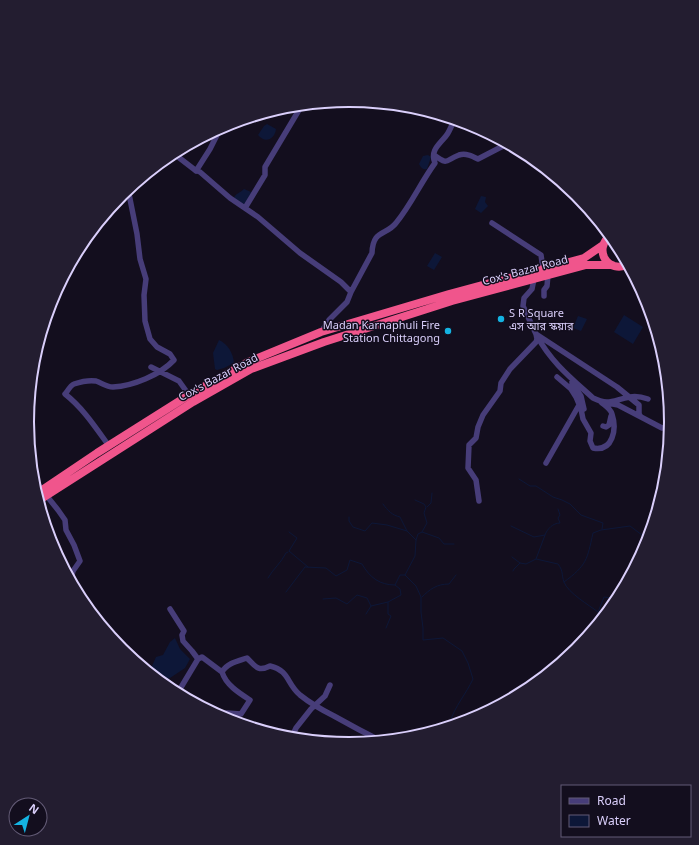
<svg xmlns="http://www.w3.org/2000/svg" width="699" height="845" font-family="'Noto Sans','Noto Sans Bengali',sans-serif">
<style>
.water{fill:#0d1738}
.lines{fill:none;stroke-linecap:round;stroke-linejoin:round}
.stream{stroke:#0d1738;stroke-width:1}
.minor{stroke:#473d79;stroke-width:5.5}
.highway{stroke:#f0558c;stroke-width:8}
.poi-dot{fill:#14b3e2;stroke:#130e1e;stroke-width:1.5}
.labels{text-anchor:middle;stroke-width:3;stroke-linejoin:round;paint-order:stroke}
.street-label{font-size:11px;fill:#dacffb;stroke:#130e1e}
.poi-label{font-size:11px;fill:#dacffb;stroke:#130e1e;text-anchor:start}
.rim{fill:none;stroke:#dacffb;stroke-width:2}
</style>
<rect width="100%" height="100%" fill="#130e1e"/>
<!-- water -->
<path class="water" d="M267,124L276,129C275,139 265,144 258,135L264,126Z
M428,155L431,157L427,169C423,170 421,168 419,164L423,156Z
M244,189L251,192L247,202L243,205L234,198C236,193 240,193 244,189Z
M481,196L486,197L485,202L488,206L481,213L475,209Z
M435,253L442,257L434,270L427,266Z
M624,315L643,327L633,344L614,332Z
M578,316L587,319L581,331L573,328Z
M219,340C228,344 233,353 234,363L224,368L217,370L215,369L213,353Z
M175,638L180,649L190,659L185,668L164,682L155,678L152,666L156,657L163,655L170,642Z"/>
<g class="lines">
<!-- stream -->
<path class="stream" d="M519,479L530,486H536L553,497L562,500L570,504L581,515L603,523L602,529
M415,500L424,504L426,507L424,513L427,523L422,532
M383,504C388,511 392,515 400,517L407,531L416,540
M427,507L431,503L432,493
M349,517V521L353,527L365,531L372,523L387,525L407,531
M511,526L534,537L545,535L536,559L558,564C564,572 561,574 564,582C568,593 589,605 598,612L604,597L619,599
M289,532L297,538L289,551L308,567
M545,535C547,529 553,523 560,523L558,518L560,515L558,509
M512,557L520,563L526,564L536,559
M305,567L326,568L336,576L347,570L350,560L362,564C370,578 380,585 395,585
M513,571L514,569L520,563
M268,578C273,569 281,563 286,553L288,552
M564,582C587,565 587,560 593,533L601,530L630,526L642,535L645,551
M286,592L305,567
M422,597C430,589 437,584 449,584L456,575
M323,599L336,598L347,604L357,595L367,598L371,606
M598,613L602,620
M366,614L371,606L388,602L401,595L400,589L395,585L400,575H405
M386,628L391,616L388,614V602
M452,727L450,722C455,706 466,694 473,679L468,663L462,651L443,638L423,640V628L421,612V597L416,586L405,575L415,556L416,540L418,534L422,532L439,538L444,544H454"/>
<!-- minor -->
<path class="minor" d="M173,153L195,170L200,172L230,198L258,217L300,253L341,282L351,292
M434,155C449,166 445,160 459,155C466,153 472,156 478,159L505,145L506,142
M196,171L210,149L221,127
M245,208L265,175V167L299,110L296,105
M492,223L541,255L543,269
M534,279L532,289L524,298L523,306L536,334L617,387L639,405V414L641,417L662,428L669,427L672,422
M544,296V290L547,286L548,275
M321,332L329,320L347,302L351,292L372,253C373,229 386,236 396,223C411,205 421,182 435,163C429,149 442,143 448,133C451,128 452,123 456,120
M537,336C551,362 571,378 593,398C609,406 613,400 630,397C636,396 642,397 648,399
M151,367L179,381L189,395
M557,377L571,389L576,397L581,409L583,419L591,433L590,441L593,448C613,452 617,429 612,414C611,409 604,405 601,402
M572,381V383L581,396L584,409
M608,403L618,405L641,417
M603,426L606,427L609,425L611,416
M109,446C96,428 83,408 65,394L66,393C68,390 71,385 74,384C80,382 90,380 96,381C102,383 106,387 113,387C133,386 160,375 174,360L170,354L157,347L150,339L145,321L144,295L146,279L140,259L137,234L128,189
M546,463L579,405
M32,478L42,489
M46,495L58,510L65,520L66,530L74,545L80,561L73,571L71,579L82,594L81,602
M479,501L476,480L468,468L469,445L476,438L478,427L483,415L500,391L501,383L510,369L536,342L537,339L536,334
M170,609L184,631L182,635L183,641L192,651L198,659L177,694
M198,659L202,657L222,672
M217,715L227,713L241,714L250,700C239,693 226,685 222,672C227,663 238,661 247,658C256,667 258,672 270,666C290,671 286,683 300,695C310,703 322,710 334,716C350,725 367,734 383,742
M291,739L296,728L311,709L325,696L330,685"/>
<!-- highway -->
<path class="highway" d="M611,235C592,249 608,275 629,264
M36,494L97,453L189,395L248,362L321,332L449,294L584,258L603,245
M38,501L193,402L251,369L324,342L452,301L586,265H612"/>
</g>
<!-- markers -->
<g class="poi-dot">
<circle cx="501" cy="319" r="4"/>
<circle cx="448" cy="331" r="4"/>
</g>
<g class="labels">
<!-- street labels -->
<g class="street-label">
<text transform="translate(525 270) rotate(-15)" y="4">Cox's Bazar Road</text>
<text transform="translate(218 377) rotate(-28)" y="4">Cox's Bazar Road</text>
</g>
<!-- poi labels -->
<g class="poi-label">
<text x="509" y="317">S R Square<tspan x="509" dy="13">এস আর স্কয়ার</tspan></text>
<text x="440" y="329" text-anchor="end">Madan Karnaphuli Fire<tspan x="440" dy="13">Station Chittagong</tspan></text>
</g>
</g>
<!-- crop -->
<path d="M0 0H699V845H0ZM34 422a315 315 0 1 1 630 0a315 315 0 1 1-630 0Z" fill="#231d30" fill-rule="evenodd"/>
<path class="rim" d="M34 422a315 315 0 1 1 630 0a315 315 0 1 1-630 0Z"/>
<!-- legend -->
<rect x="561" y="785" width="130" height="52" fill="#130e1e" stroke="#635b76"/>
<rect x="569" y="798" width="20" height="6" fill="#473d79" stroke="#635b76"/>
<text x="597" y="805" font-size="12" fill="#dacffb">Road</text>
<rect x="569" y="815" width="20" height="12" fill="#0d1738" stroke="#635b76"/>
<text x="597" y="825" font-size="12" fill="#dacffb">Water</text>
<!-- north arrow -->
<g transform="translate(28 817) rotate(36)"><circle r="19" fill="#130e1e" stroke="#635b76"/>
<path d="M0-3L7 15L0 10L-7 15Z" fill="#14b3e2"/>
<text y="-6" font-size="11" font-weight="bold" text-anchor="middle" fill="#dacffb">N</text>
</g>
</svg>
